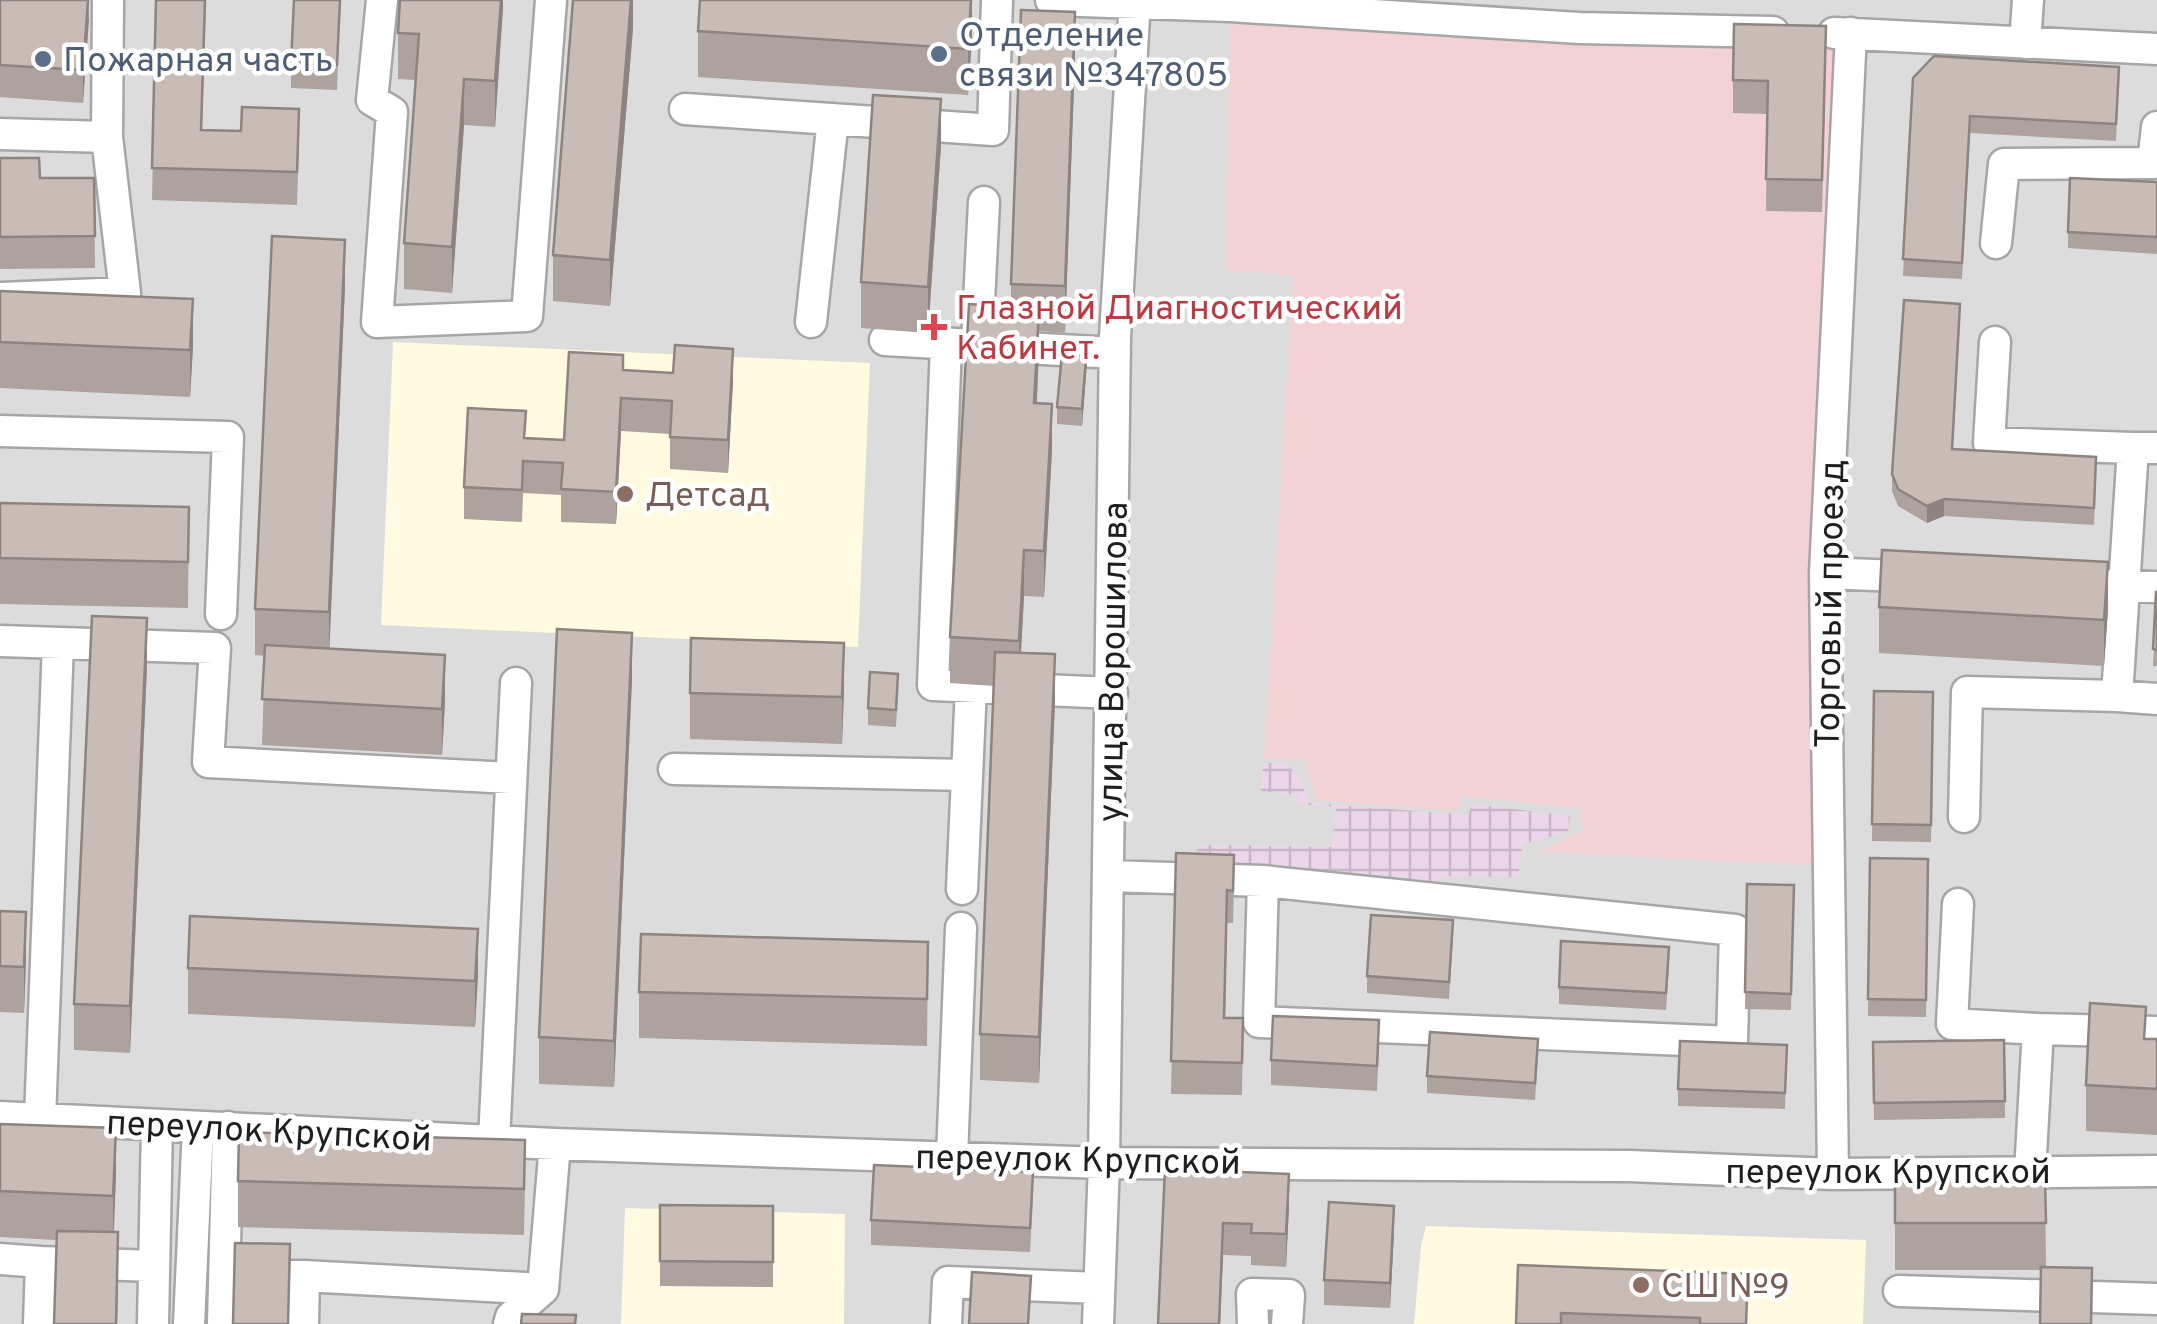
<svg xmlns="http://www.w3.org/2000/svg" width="2157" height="1324" font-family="Overpass,sans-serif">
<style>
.residential{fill:#dddcdc}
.commercial{fill:#f3d2d6}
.industrial{fill:url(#industrial-grid)}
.education{fill:#fffae0}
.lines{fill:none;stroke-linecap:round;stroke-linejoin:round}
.minor-casing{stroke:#a6a6a6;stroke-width:35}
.minor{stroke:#fff;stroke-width:30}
.wall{fill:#ada29d}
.shaded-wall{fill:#8d8480}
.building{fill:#c9bcb7;stroke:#8d8480;stroke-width:2.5}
.service-dot{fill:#5c6f8a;stroke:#fff;stroke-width:4}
.health-dot{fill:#e0444e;stroke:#fff;stroke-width:4}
.education-dot{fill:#8d6e63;stroke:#fff;stroke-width:4}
.labels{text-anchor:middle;stroke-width:9;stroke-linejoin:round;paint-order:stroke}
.service-label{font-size:35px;fill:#4e5e75;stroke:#fff;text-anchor:start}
.health-label{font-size:35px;fill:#be3a42;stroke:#fff;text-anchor:start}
.education-label{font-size:35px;fill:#785e54;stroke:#fff;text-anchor:start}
.street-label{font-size:35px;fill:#1f1f1f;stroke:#fff}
</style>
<defs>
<pattern id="industrial-grid" width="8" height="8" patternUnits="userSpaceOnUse" patternTransform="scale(2.5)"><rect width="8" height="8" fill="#ebd6ea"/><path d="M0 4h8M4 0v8" fill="none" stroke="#c9b7c8"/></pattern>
</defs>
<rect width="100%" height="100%" fill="#f1ebe5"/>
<!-- residential -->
<path class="residential" d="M0,0H2157V1324H0Z"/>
<!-- commercial -->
<path class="commercial" d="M1230,6L1851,33L1813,865L1539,852L1584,830L1579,808L1461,796L1457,811L1316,800L1305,760L1264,759L1293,275L1225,270Z"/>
<!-- industrial -->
<path class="industrial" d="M1263,763H1285L1300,778L1308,803L1468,815L1472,804L1570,816L1568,832L1523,844L1518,877L1442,876L1441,885L1198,868L1197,845L1332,847L1336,807L1298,804V795L1261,791Z"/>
<!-- education -->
<path class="education" d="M393,342L870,363L858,647L381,625Z
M625,1208L845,1214L844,1324H621Z
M1426,1226L1866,1240L1863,1324H1414L1421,1246Z"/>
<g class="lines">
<!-- minor casing -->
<g class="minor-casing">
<path id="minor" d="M382,0L372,100L392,112L377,322L527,316L551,0
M1051,0L1230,6L1579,28L1773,32
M1834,33L2157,49
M2025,43L2028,0
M685,109L993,130L997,0
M0,134L107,137
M1996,243L2004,164L2153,163L2157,127
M0,298L125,293L107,137L108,0
M811,322L833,119
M885,340L1115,353
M977,342L984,202
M1995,342L1989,443L2133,448
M946,344L933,685L1112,693
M0,431L228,437L221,614
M1825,573L1922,577
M2103,585L2157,587
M0,641L215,648L208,762L511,778
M2117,696L2157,699
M674,769L967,775
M1964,817L1967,692L2117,696L2133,448H2157
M1109,876L1263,881L1259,1022L1732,1042L1735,930L1263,881
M962,889L971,687
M1958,904L1952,1024L2038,1029
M0,1117L555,1144L1104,1163L1629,1166L1833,1174L2157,1171
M40,1119L58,643
M494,1141L516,683
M952,1157L961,928
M2030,1173L2038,1029L2157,1032
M1833,1174L1825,573L1851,33
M0,1259L41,1262
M285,1276H304L303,1324
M304,1276L543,1289
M1899,1291L2157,1299
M39,1324L41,1262L154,1266
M153,1324L157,1125
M189,1324L198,1127
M223,1324L228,1127
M509,1324L511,1317L543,1289L555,1144
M946,1324L948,1282L1099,1288
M1098,1324L1104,1163L1115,337L1135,0
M1253,1324L1252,1294L1289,1295L1287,1324"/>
</g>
<!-- minor -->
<use href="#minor" class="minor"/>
</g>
<!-- wall -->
<path class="wall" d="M0,0H89L83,103L0,97Z
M156,0H206L202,130L299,142L297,205L152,200Z
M340,0L337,90L291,88V63Z
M503,0L495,127L464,125L452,293L404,289V243L415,80L398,79V33Z
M633,0V28L610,306L553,301V255Z
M698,31L972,38L968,95L698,77Z
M1075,58L1065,333L1039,331L1037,403L1052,450L1044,597L1024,596L1021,653L1055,701L1039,1083L980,1080V1034L994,686L950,683V637L1011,307V284Z
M1826,59L1822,212L1766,211L1767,114L1733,113V80Z
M1913,78L2119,84L2116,141L1970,133L1962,279L1903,276Z
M941,146L928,333L861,328V282Z
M0,158L40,178H94L95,268L0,269Z
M2157,182V254L2068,248V232Z
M345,286L329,648L445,701L442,755L262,745L265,656L255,655V609Z
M0,291L193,346L190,397L0,388Z
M1960,320L1953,449L2096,474L2094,525L1944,516L1927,523L1898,506L1892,491V474Z
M1087,362L1082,426L1057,424V407Z
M623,370L733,381L728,473L670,469V434L621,431L616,524L561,522V495L523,493L522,522L464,519V487L526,438L564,440Z
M0,503L189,507L188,608L0,604Z
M2157,592V666H2153Z
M1879,607L2108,609L2104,666L1879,653Z
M147,665L130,1053L74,1050V1004Z
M632,679L614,1087L539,1084V1037Z
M844,689L842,744L690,739V693Z
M898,691L896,727L868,725V708Z
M1874,691L1933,692L1931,842L1872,841Z
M1176,853L1234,887L1233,923H1227L1225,1018H1243L1242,1095L1171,1094Z
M1870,858L1928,859L1926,1017L1868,1016Z
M1747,884L1794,885L1791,1010L1745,1009Z
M0,911L26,958L24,1013L0,1012Z
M1453,937L1449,999L1367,993V976Z
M928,942L927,1046L639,1038V992Z
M1669,964L1666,1010L1559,1004V987Z
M188,968L478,975L475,1027L188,1014Z
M2146,1039H2157V1135L2086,1131V1085Z
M2004,1040L2005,1118L1874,1120L1873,1042Z
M1379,1045L1377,1091L1271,1085V1060Z
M1787,1045L1785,1109L1678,1106V1089Z
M1538,1056L1535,1100L1427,1093V1076Z
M0,1124L116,1175L114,1232L118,1278L117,1324H54L56,1240L0,1237Z
M1165,1169L1289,1206L1286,1267L1251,1265V1256L1223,1255Z
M1895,1178H2045L2046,1267L2092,1268V1324H2040L2041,1270H1895Z
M238,1181L525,1186L524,1235L238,1227Z
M1033,1197L1030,1252L871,1245V1220Z
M660,1205L773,1206V1287L660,1286Z
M1394,1231L1390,1308L1324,1305V1280Z
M1518,1265L1747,1324H1516Z"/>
<!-- shaded-wall -->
<path class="shaded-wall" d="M88,0L89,20L83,103V70Z
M501,0H503V9L495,127V81Z
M631,0H633V28L610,306V260Z
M972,0V38L968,95V49Z
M1075,12V58L1065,333V286Z
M464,79V125L452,293V247Z
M941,99V146L928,333V287Z
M345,240V286L329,659V612Z
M193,299V346L190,397V350Z
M1039,309V355L1034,449V403Z
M1087,345V362L1082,426V409Z
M733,349V381L728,473V440Z
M621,398V431L616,524V492Z
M1052,404V450L1044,597V551Z
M1944,499V516L1927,523V506Z
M1024,550V596L1019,687V641Z
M2108,562V609L2104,666V620Z
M147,618V665L130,1053V1006Z
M632,633V679L614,1087V1041Z
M844,643V689L842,744V697Z
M1055,654V701L1039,1083V1037Z
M445,655V701L442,755V709Z
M26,912V958L24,1013V967Z
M478,929V975L475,1027V981Z
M116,1128V1175L113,1242V1196Z
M1289,1174V1206L1286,1267V1234Z
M1394,1206V1231L1390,1308V1283Z
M1223,1223V1255L1220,1324H1219Z
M118,1232L117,1324H116Z"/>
<!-- building -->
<path class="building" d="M0,0H88L83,70L0,65Z
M156,0H205L201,130L241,131L242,107L299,109L297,172L152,168Z
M294,0H340L337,65L291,63Z
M400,0H501L495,81L464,79L452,247L404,243L419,34L398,33Z
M573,0H631L610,260L553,255Z
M700,0H971L968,49L698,31Z
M1021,10L1075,12L1065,286L1011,284Z
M1734,24L1826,26L1822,180L1766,179L1768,81L1733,80Z
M1934,56L2119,67L2116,124L1970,116L1962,263L1903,259L1913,78Z
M873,95L941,99L928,287L861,282Z
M0,158H39L40,178H94L95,236L0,237Z
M2070,178L2157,182V237L2068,232Z
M272,236L345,240L329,612L255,609Z
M0,291L193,299L190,350L0,342Z
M1904,300L1960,304L1952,449L2096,457L2094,508L1944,499L1927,506L1898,489L1892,474Z
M969,304L1039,309L1034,403L1052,404L1044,551L1024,550L1019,641L950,637Z
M1063,343L1087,345L1082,409L1057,407Z
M675,345L733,349L728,440L670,437L672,401L621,398L616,492L561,489L563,463L523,461L522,490L464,487L468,408L526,411L524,438L564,440L569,352L623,355V370L673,373Z
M0,503L189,507L188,562L0,558Z
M1882,550L2108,562L2104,620L1879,607Z
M2156,592H2157V650L2153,649Z
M92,616L147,618L130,1006L74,1004Z
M557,629L632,633L614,1041L539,1037Z
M691,638L844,643L842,697L690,693Z
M265,645L445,655L442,709L262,699Z
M995,652L1055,654L1039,1037L980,1034Z
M870,672L898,674L896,710L868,708Z
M1874,691L1933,692L1931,825L1872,824Z
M1176,853L1234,855L1233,891L1227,890L1224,1018H1243L1242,1063L1171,1061Z
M1870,858L1928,859L1926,1000L1868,999Z
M1747,884L1794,885L1791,994L1745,992Z
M0,911L26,912L24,967L0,966Z
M1371,915L1453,920L1449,982L1367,976Z
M190,916L478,929L475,981L188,968Z
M641,934L928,942L927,999L639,992Z
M1561,941L1669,947L1666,993L1559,987Z
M2090,1003L2146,1007L2144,1039H2157V1089L2086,1085Z
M1273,1016L1379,1020L1377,1066L1271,1060Z
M1430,1032L1538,1039L1535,1083L1427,1076Z
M2004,1040L2005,1101L1874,1103L1873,1042Z
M1680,1041L1787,1045L1785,1093L1678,1089Z
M0,1124L116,1128L113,1196L0,1191Z
M239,1132L525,1140L524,1189L238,1181Z
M874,1165L1033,1172L1030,1228L871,1220Z
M1165,1169L1289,1174L1286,1234L1251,1233L1252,1224L1223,1223L1219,1324H1158Z
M1895,1178H2045L2046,1223H1895Z
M1329,1202L1394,1206L1390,1283L1324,1280Z
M660,1205L773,1206V1262L660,1261Z
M57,1231L118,1232L116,1324H54Z
M235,1243L290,1244L288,1324H233Z
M1518,1265L1748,1274L1746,1324H1700V1318L1561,1313V1324H1516Z
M2041,1267L2092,1268L2091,1324H2040Z
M972,1272L1031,1276L1028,1324H969Z
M522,1314L576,1315L575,1324H521Z"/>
<!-- markers -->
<g class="service-dot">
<circle cx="939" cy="54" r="10"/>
<circle cx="43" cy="59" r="10"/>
</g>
<path class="health-dot" d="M929 312h10v10h10v10h-10v10h-10v-10h-10v-10h10z"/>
<g class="education-dot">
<circle cx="625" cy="494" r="10"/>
<circle cx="1641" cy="1285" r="10"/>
</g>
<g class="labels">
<!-- service labels -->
<g class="service-label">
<text x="959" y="46">Отделение<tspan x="959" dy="40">связи №347805</tspan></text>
<text x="63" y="71">Пожарная часть</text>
</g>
<!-- health labels -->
<g class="health-label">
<text x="956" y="319">Глазной Диагностический<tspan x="956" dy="40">Кабинет.</tspan></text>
</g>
<!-- education labels -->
<g class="education-label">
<text x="645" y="506">Детсад</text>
<text x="1661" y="1297">СШ №9</text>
</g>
<!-- street labels -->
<g class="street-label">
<text transform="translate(1829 604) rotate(-89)" y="12">Торговый проезд</text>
<text transform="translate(1112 662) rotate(-89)" y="12">улица Ворошилова</text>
<text transform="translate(269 1130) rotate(3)" y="12">переулок Крупской</text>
<text transform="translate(1078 1159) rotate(1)" y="12">переулок Крупской</text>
<text x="1888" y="1183">переулок Крупской</text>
</g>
</g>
</svg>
